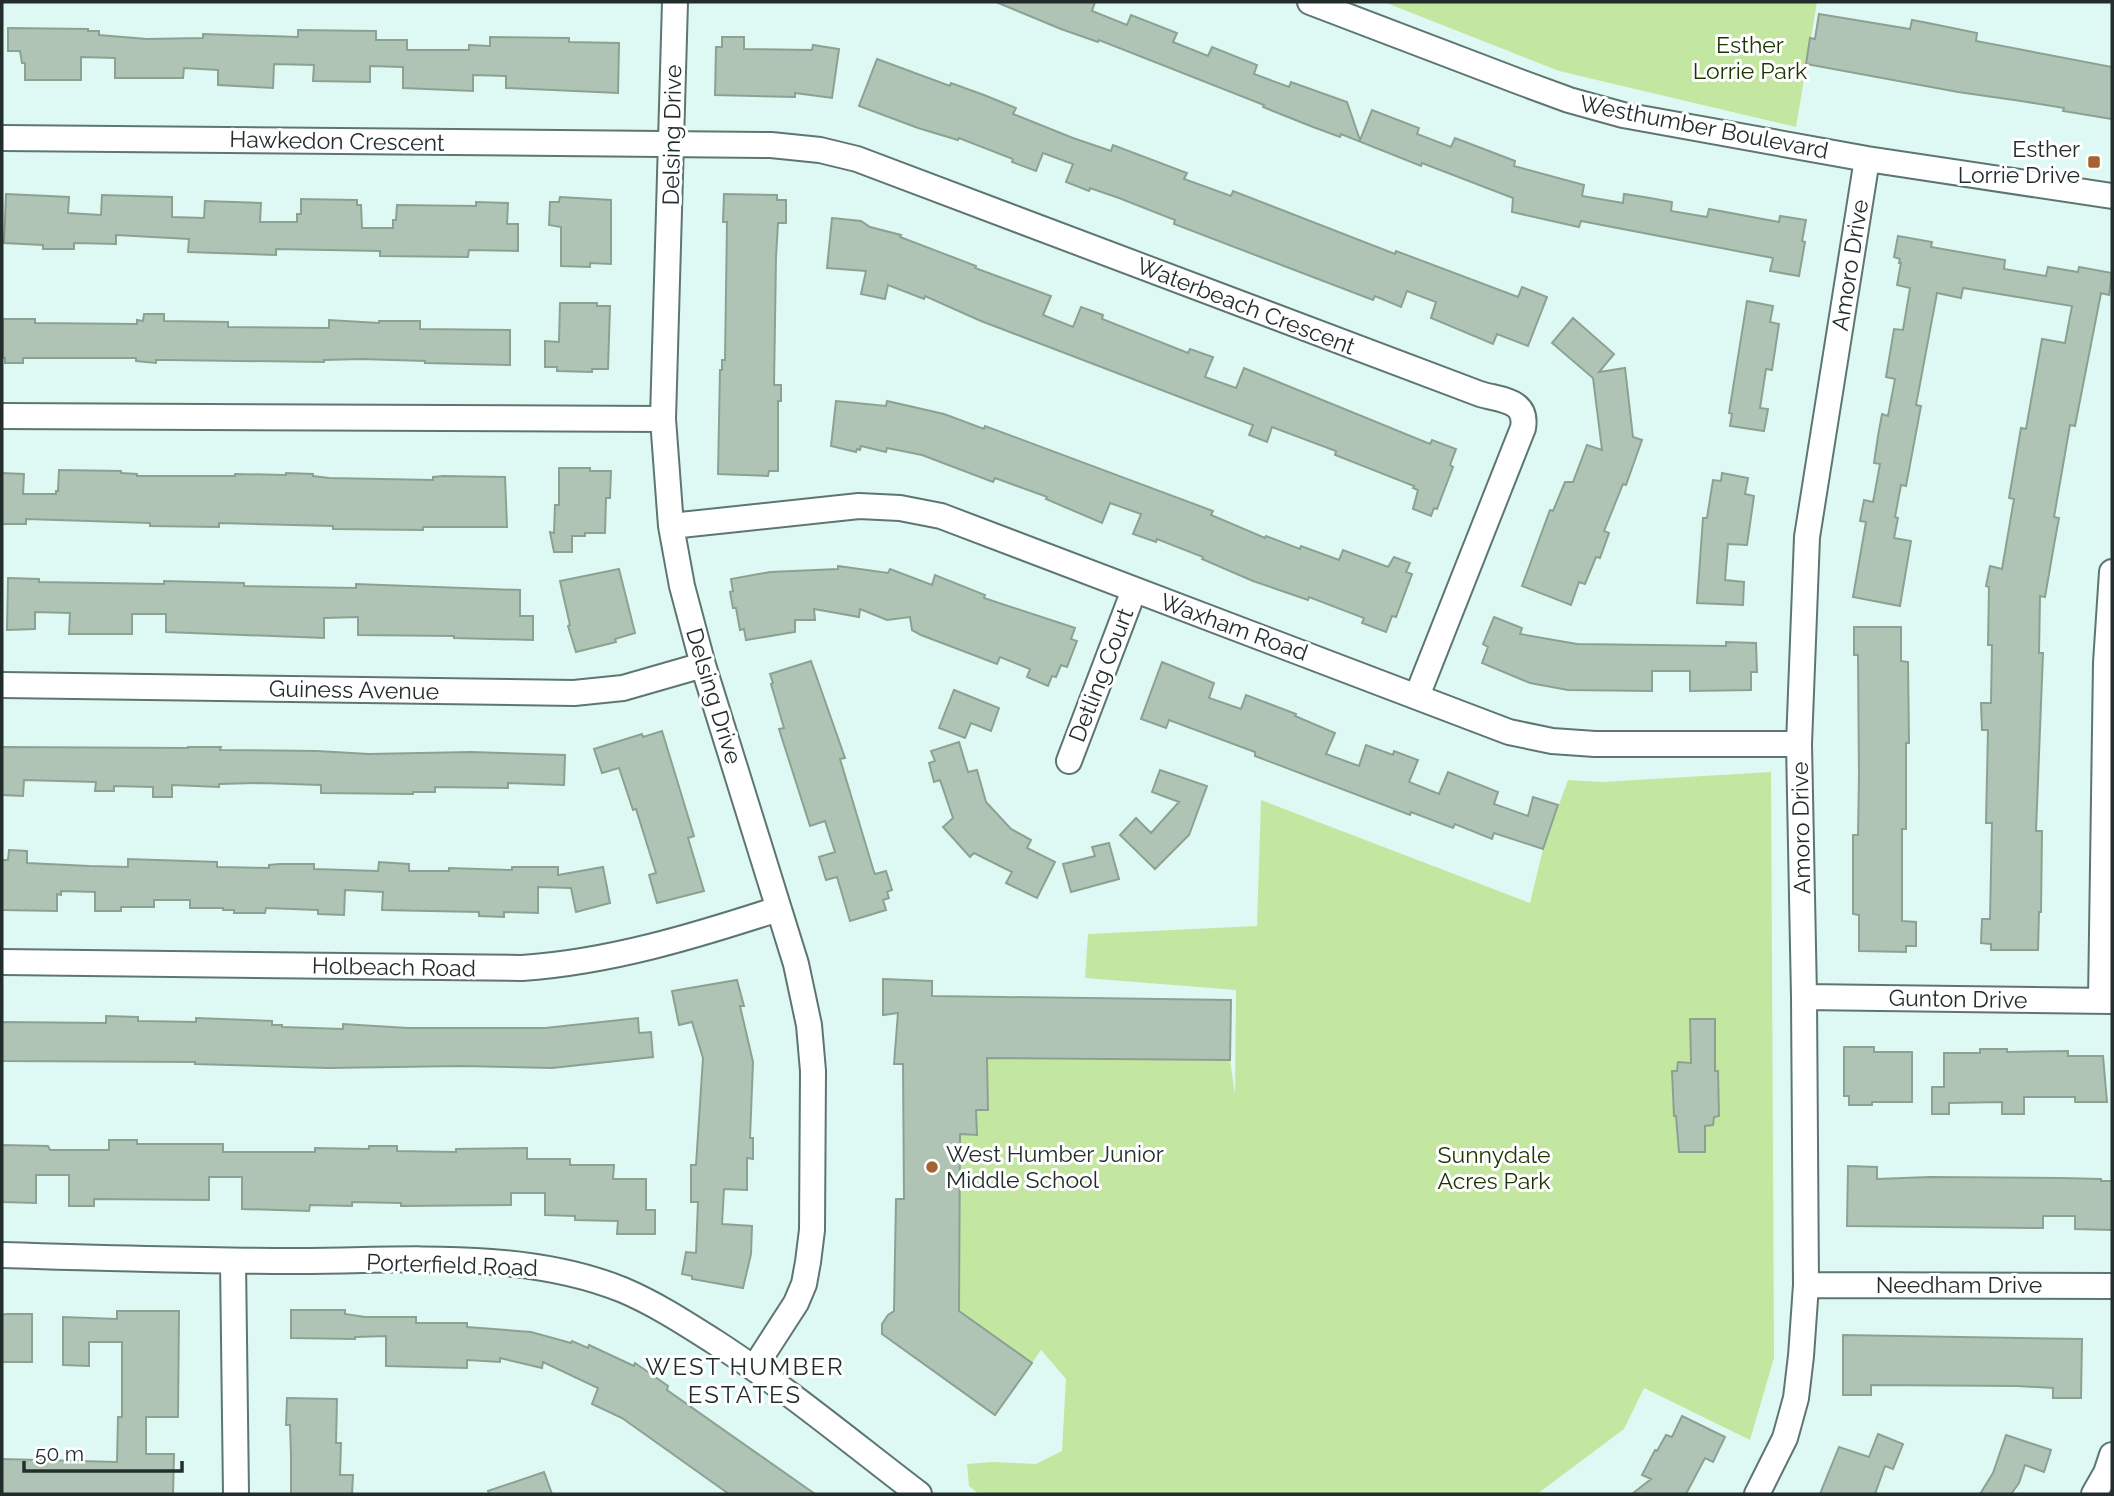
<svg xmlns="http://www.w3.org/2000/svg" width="2114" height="1496" font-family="Raleway,sans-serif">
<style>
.green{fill:#c3e7a0}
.building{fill:#b0c4b6;stroke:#8da193;stroke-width:2}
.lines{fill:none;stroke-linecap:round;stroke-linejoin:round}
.street-casing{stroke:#5d7671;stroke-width:28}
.street{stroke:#fff;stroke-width:24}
.poi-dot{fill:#a56132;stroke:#fff;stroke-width:2.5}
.labels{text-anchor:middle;stroke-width:6;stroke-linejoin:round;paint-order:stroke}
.park-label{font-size:23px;fill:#1e3400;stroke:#fff}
.street-label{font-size:23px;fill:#232e2c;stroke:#fff}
.poi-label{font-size:23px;fill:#232e2c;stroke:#fff;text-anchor:end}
.neighbourhood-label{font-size:24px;letter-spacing:2px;fill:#232e2c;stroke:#fff}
</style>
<rect width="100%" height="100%" fill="#def9f3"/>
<!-- green -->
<path class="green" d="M1384,2H1817L1796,127L1559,71Z
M1771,772L1774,1358L1750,1440L1644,1388L1624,1429L1537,1494H979L969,1486L967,1464L993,1462L1036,1464L1062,1451L1066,1379L1041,1350L1032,1363L959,1311L960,1134L977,1135L976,1110H988L987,1058L1230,1060L1235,1094L1236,990L1085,978L1088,934L1257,926L1261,800L1530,903L1543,849L1568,780L1602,782Z"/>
<!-- building -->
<path class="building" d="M996,2H1095L1092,11L1127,25L1131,15L1177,33L1173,42L1208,56L1212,47L1257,65L1254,74L1289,87L1291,82L1347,102L1360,140L1372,110L1419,128L1417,134L1451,147L1455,138L1515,161L1514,166L1584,185L1582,196L1623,203L1624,194L1650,198L1672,202L1671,211L1707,217L1709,209L1779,222L1780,216L1806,220L1802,241L1805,242L1799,276L1770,271L1773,258L1581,221L1579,227L1512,212L1513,198L1422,163L1421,166L1341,134L1340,137L1313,127L1263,107L1264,105L1099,40L1098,42L1061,29Z
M1819,14L1910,29L1912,20L1928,23L1977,33L1976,41L2112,67V119L2063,111L2064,108L2021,101L1958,92L1806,64L1810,38L1815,39Z
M8,28L88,29V31H99V35L147,39L203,38V34L298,37V30L376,31V40H407V50H469V45L490,46V37L569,38V42L619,43L618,93L506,88V76L473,75V91L403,88V67L370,66V82L313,81L314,65L274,64L273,88L218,85V70L184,68L183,78H115V58L81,57V80H25V63H22L20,51H8Z
M722,37H744V49L812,50L813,45L839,49L832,98L795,93V97L715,95L716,47H722Z
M877,59L950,86L951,83L984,95L1016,108L1013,114L1073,138L1111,151L1113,145L1187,173L1184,179L1231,196L1233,191L1395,254L1396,251L1518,297L1522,287L1547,297L1528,346L1497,334L1493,344L1431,318L1436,302L1407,291L1401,307L1375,296L1373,300L1174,224L1175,220L1119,198L1090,188L1089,191L1066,182L1073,164L1043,153L1036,171L1012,162L1013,159L959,138L958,140L918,128L859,106Z
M6,194L69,197L68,213L101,215L102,195L172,197V217L204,218L205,201L261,203L260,222H297V214H301V199L357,200V205H361L362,228H393V220H396L397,205L476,206V202L508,203L507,224H518V251L469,250L468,257L380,256V251L276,249V255L188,252L189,239L116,235V244L74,243V249H43V245L4,243Z
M724,194L777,195V200H786V223H778L776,257L774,385H781V401H778V471H769L768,476L718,474L720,370H722V360H725L727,222H723Z
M560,197L611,200V264L590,263V267L561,266V227L549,225L550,202H559Z
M832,218L861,221L870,227L901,235L900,237L976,266L975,268L1051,296L1043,315L1073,327L1081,307L1103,315L1102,319L1188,353L1190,349L1213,357L1205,377L1236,388L1244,368L1430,444L1432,440L1456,449L1450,465L1453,467L1437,509L1434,508L1431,516L1413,509L1418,490L1413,488L1414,486L1335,455L1336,451L1272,427L1267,442L1249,435L1253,425L981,321L925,296L924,299L888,285L885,299L861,294L866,271L827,268Z
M1898,236L1932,242L1931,247L2005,260L2004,269L2046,276L2048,267L2078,272L2079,267L2112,273L2109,295L2101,293L2075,426L2070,425L2054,517L2059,518L2054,545L2045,597L2040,596L2039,653H2043L2036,831H2042L2041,912H2039L2038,950H1991V944L1981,943L1982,919H1990L1992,823H1986L1988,730H1982L1981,703H1991L1992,645H1988L1989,587L1986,586L1990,566L2002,569L2014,499L2009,498L2021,428L2026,429L2042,339L2065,343L2072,306L1963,288L1961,298L1937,293L1916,405L1921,406L1906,486L1901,485L1895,517L1898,518L1894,538L1911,541L1900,606L1853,597L1866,522L1860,521L1864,500L1873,502L1880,464L1874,463L1878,436L1882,414L1888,416L1895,379L1886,377L1894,329L1903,330L1910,288L1897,285L1901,263H1899L1900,259L1894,257Z
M1747,301L1773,306L1770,322L1779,324L1772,370L1766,369L1760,408L1768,409L1764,431L1730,426L1732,414L1729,413Z
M560,303H597V306H610L608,369H592V372L557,371V367H545V341L559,342Z
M144,314H164V321L228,322V327L329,328V320L379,323V321H420V329L510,330V365L425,363V361L361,359L324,360V362L168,360H156V363L136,361V358H23V363H5V358H3V319H35V323L137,324V320L143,321Z
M1573,318L1614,354L1599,372L1625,368L1633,437L1642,440L1626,485L1623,484L1604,531L1609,533L1600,558L1596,557L1585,584L1579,582L1571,605L1522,586L1550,510L1553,511L1565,482H1573L1587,445L1602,450L1593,378L1552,343Z
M836,401L886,406L887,401L944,414L984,429L985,426L1213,511L1211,515L1265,538L1266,536L1300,549L1301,546L1339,560L1343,550L1388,567L1394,557L1410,563L1406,572L1412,574L1396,617L1392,616L1386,632L1362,623L1364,618L1309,597L1308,600L1253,581L1202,559L1203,557L1157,539L1156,542L1133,534L1141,514L1110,503L1102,523L1046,499L1047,497L1042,495L995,478L993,482L922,455L887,448L886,452L861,446L860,450L857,449L856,452L831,446Z
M559,468H590V471H611L610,498H606L605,533H585V536H572V552H554L550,532L554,533L555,505H559Z
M59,470L121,471V473L137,474V476H235V474L286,475V473L313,474V476L329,478L382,479L433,480V477L443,476L505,477L507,527H423V530L333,529V526L219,523V527L150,526V523L26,519V524H2V473L24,474L23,494H56V491H58Z
M1722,473L1748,478L1745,494L1754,496L1747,545L1728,544L1725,580L1744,582L1743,605L1697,603L1703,518H1707L1713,480L1721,481Z
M838,566L888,573L890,569L932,585L935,575L985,595L984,598L1075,628L1071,639L1077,641L1067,667L1061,665L1056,677L1052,676L1048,686L1027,677L1030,669L1000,657L997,664L921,635L912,630L910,617L887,620L860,609L859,617L814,609L815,620H795V632L746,640L744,629L740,630L736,608H733L730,592L733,591L731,579L770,572L838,569Z
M619,569L635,633L615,639L616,642L576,652L568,626L570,625L560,581Z
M8,578L39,579V582L164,584V581L244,583V586L356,588V584L520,590V616H533V640L454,638V636L358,635V617L324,618V638L166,632V614H132V634H69L70,613L35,612V629L7,630Z
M1494,617L1522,628L1520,634L1577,644L1726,646V642L1756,643L1757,672H1751V690L1690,691V671H1652V691L1568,690L1530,683L1482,663L1488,647L1483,644Z
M1854,627H1901V661L1908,662L1909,743H1906V829H1902V921L1916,922V946H1906V952L1859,951V915L1853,914V835H1858L1859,776L1858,655H1854Z
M811,661L845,758L840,759L874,872L875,874L886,871L892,890L887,892L889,898L883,900L886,910L850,921L837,877L826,880L819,857L835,852L825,821L810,826L779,729L784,728L771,684L773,683L770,674Z
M1162,662L1214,683L1209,698L1241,709L1246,695L1296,714L1295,716L1335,733L1326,754L1359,766L1366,745L1393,755L1394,751L1418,760L1409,782L1439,794L1448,772L1498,792L1494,804L1528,816L1533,797L1558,805L1543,849L1494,833L1492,839L1455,824L1453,828L1411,812L1410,815L1255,756V752L1169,720L1166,728L1141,719Z
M954,690L999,708L991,731L971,723L965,738L939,728Z
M662,731L694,836L688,838L704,891L657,903L649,875L656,873L636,809L633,810L619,768L602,773L594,749L642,734L643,737Z
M959,742L968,772L977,770L986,802L1011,829L1031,840L1027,848L1055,862L1037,898L1006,883L1012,872L974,853L970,857L943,827L953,818L940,780L934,782L929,763L935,761L931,751Z
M2,747L188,748V747H221L220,750L317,751L369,754L471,752L565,755L564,785L508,783V788L435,787V792H413V794L321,793V785L261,783L219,784V787L172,785V797H153V787L114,786V791H95L96,782L24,780L23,796L2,795Z
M1160,770L1207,786L1189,835L1155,869L1120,835L1136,818L1151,833L1179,802L1152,792Z
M1109,843L1119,879L1071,892L1063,864L1095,856L1092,847Z
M9,850L27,851V863L89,866L128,867V859L217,862V867L269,868V865L280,864H314V869L378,871L379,862L409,864V871H449V868L512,870V867H558V875L603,867L610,903L576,912L571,888L538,887V913L504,912V917L479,916V912L382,910L383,892L345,890L344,915L318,914V910L266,908L265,913H234V910H223V908H190V900H154V907H121V911H95V892L61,891V895L57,894V911L2,910V860H8Z
M883,979L932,981V996L1231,1000L1230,1060L987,1058L988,1110H976L977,1135L960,1134L959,1311L1032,1363L995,1415L882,1334V1324L888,1315L894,1311L896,1199H904L903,1064H894L898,1013L883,1015Z
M737,980L744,1006H740L753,1062L750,1138H753V1159L747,1158V1190L724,1189L722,1224L752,1226L751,1254L743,1288L692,1279V1276L682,1274L686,1252L696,1253L698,1202H691V1165H696L703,1058L692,1022L679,1025L672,991Z
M106,1016L138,1017V1021L196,1022V1018L272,1021V1025H282V1027L343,1029V1024L408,1028H545L638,1018L639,1033L651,1032L653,1057L552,1068L462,1066L327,1068L195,1064V1062L2,1061V1022L106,1023Z
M1690,1019H1715V1071H1718L1719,1116L1714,1117L1713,1125L1705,1126V1152H1679L1676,1116H1674L1672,1071H1677L1678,1062L1691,1063Z
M1844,1047H1874V1052H1912V1102H1872V1105H1849V1096H1844Z
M1980,1049H2007V1052L2068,1051V1056H2103L2107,1102H2075V1097H2024V1114H2002V1102L1949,1103V1114H1932V1087H1944V1053H1980Z
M109,1140H137V1144H223V1152H315V1148L369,1149V1146H397V1151L456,1152V1149L527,1148V1159H570V1165H614L613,1179H646V1210H655V1234H617L618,1221L575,1220V1216L545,1215V1193H511V1205L401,1206V1203L352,1202V1206L310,1205L309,1211L242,1209V1177H209V1200L94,1199V1206H69V1175H36V1203L2,1202V1145L48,1146L50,1150H109Z
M1848,1166L1877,1167V1179L1930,1177L2060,1178L2101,1179V1181H2112V1230L2075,1229V1216H2043V1228L1847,1226Z
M291,1310H345V1314L365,1317H416V1323H467V1327L531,1332L571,1343L572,1341L588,1348L589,1345L634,1366L635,1363L668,1386L667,1390L815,1494H729L622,1418L592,1404L598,1388L543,1362L542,1368L500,1358V1362L467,1360V1368L386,1366V1336L355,1337V1339L291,1338Z
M117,1311H179L178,1417H146V1454H174L173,1494H2V1459L117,1462L118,1417H122V1342H89V1366L63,1365V1317L117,1319Z
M6,1314H32V1362H2V1315Z
M1843,1335L2082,1339L2081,1398H2053V1388L2017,1386L1871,1385V1395H1843Z
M287,1398L337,1399L336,1443H341L340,1475H353L352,1494H291V1455L290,1425H286Z
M1682,1416L1725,1437L1713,1462L1705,1458L1686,1494H1632L1651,1479L1642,1475L1655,1450L1657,1451L1666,1435L1672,1437Z
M1878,1434L1903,1444L1893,1469L1885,1466L1875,1494H1820L1839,1447L1869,1457Z
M2006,1435L2051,1450L2044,1472L2025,1465L2019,1483L2011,1494H1980L1993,1473Z
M544,1472L552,1494H489L488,1491Z"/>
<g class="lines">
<!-- street casing -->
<g class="street-casing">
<path id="street" d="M675,2L663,419L671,526L682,586L703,665L796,964L809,1025L813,1071L812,1230L808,1262L804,1284L796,1303L754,1368
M1310,2L1520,82L1569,100L1623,115L1867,159L2112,196
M2,138L771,145L820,150L857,159L1480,394C1499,400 1528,399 1523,428L1417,696
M2,416L663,419
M671,526L859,506L900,508L941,516L1509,732L1552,741L1595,744H1799
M2,685L574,693L623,688L703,665
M1069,761L1134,590
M2,962L522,968C610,962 695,936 778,909
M1804,997L2112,1001
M2101,1001L2106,663L2112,572
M2,1255C99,1258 196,1261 293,1261C400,1261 523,1249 623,1290C656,1304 685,1323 715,1342C786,1388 852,1443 919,1494
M233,1261L236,1494
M1806,1285L2112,1286
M1757,1494L1785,1438L1796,1398L1801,1356L1806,1285L1804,997L1799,744L1807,537L1867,159
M2094,1494L2106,1473L2112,1455"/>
</g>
<!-- street -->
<use href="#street" class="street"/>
</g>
<!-- markers -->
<g class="poi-dot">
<rect x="2087" y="155" width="14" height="14" rx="3.5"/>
<circle cx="932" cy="1167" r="7"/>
</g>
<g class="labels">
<!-- park labels -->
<g class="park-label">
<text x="1750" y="53">Esther<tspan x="1750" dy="26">Lorrie Park</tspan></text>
<text x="1494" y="1163">Sunnydale<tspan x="1494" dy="26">Acres Park</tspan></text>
</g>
<!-- street labels -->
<g class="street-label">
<text transform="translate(1704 127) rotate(11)" y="8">Westhumber Boulevard</text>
<text transform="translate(672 135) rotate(-89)" y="8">Delsing Drive</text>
<text transform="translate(337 141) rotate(1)" y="8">Hawkedon Crescent</text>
<text transform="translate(1850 265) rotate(-81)" y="8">Amoro Drive</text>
<text transform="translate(1246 306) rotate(21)" y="8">Waterbeach Crescent</text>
<text transform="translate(1234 627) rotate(20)" y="8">Waxham Road</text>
<text transform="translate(1101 675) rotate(-69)" y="8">Detling Court</text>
<text transform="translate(354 690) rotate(1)" y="8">Guiness Avenue</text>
<text transform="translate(714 696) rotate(73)" y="8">Delsing Drive</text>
<text transform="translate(1801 828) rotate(-91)" y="8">Amoro Drive</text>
<text transform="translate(394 967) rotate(1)" y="8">Holbeach Road</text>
<text transform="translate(1958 999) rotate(1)" y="8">Gunton Drive</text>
<text transform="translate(452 1265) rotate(2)" y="8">Porterfield Road</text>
<text x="1959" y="1293">Needham Drive</text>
</g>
<!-- poi labels -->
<g class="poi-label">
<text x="2080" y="157">Esther<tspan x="2080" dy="26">Lorrie Drive</tspan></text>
<text x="946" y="1162" text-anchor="start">West Humber Junior<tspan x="946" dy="26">Middle School</tspan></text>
</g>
<!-- neighbourhood labels -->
<g class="neighbourhood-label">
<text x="745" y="1375">WEST HUMBER<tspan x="745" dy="28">ESTATES</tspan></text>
</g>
</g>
<!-- border -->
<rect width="2114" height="1496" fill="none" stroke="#232e2c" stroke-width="7"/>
<!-- scale -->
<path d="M24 1461v10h158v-10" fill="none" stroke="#232e2c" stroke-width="3.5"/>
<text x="35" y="1461" font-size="21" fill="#232e2c" stroke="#ffffff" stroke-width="5" paint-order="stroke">50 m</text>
</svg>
